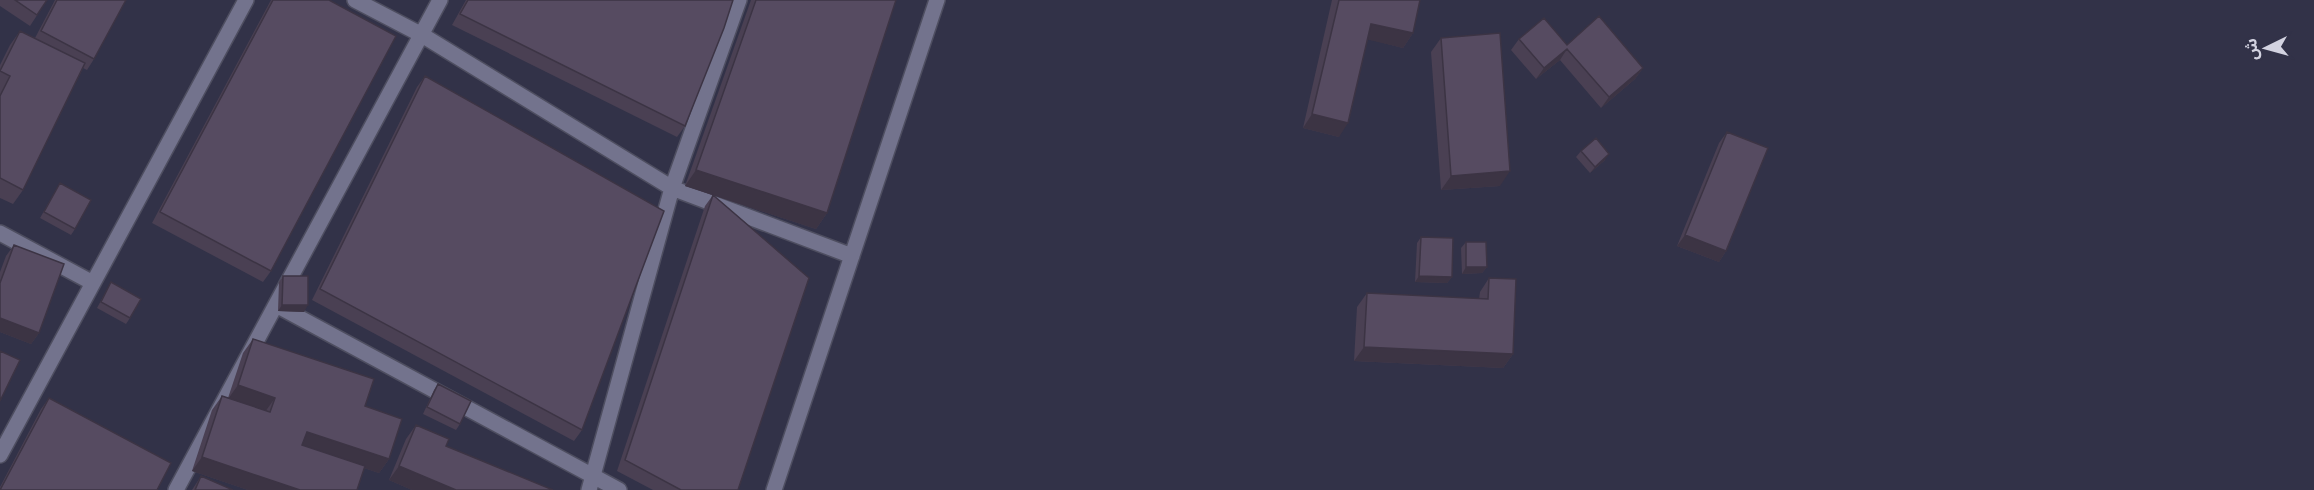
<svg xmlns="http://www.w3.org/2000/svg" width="2314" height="490" font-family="'Golos Text','Noto Sans Arabic',sans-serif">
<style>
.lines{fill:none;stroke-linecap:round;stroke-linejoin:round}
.minor-casing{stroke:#4e4e60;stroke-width:18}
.minor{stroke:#73738d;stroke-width:15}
.wall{fill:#4a4053}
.shaded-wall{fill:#3c3444}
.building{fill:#564b61;stroke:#3c3444;stroke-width:1.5}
</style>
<rect width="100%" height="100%" fill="#323248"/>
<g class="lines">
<!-- minor casing -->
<g class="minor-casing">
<path id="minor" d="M355,0L422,35L672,188L852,256
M0,233L93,283
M276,305L619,490
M0,455L246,0
M176,490L440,0
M589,490L672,188L739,0
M774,490L937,0"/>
</g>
<!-- minor -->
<use href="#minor" class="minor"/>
</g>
<!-- wall -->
<path class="wall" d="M0,0H47L30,26L0,6Z
M55,0H125L94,59L87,70L83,68L23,190L13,204L0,198V65L10,45L20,31L35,38Z
M271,0H329L271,271L263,282L152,223Z
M466,0H733L685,126L677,137L452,25Z
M751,0H896L827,213L816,229L685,186Z
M1332,0H1420L1413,33L1403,48L1368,39L1339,137L1303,128Z
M1441,38L1500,186L1441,190L1431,52Z
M1519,39L1567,45L1643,68L1635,79L1601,108L1560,60L1536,79L1511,50Z
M425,76L582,430L574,441L312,300L417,87Z
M1727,132L1726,251L1719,262L1677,246L1719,143Z
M1581,151L1605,160L1590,173L1576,157Z
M60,183L75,229L71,235L40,218Z
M713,195L738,490H653L617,471L705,206Z
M1421,237L1452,277L1447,283L1415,282L1417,243Z
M1466,242L1487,267L1482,273L1462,274L1461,248Z
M14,245L39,333L31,344L0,332V272L6,256Z
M283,276L304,312L278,311L279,282Z
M1489,278L1513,354L1503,368L1354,361L1357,307L1367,293L1479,299L1480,292Z
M111,282L130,318L126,324L97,308Z
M253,339L365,406L389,459L379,473L364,468L357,490H248L192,471L212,410L222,396L228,398L243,353Z
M438,384L460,424L456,430L423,414L434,390Z
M49,398L0,490V487L41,409Z
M416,425L446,446L553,490H412L389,480L406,439Z
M201,476L233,490H192Z"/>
<!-- shaded-wall -->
<path class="shaded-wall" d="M1371,24L1413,33L1403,48L1361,38Z
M1567,49L1560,60L1536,79L1544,68Z
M1643,68L1635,79L1601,108L1609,97Z
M1312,114L1348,123L1339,137L1303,128Z
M1609,154L1605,160L1590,173L1595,167Z
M696,170L827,213L816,229L685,186Z
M1510,171L1500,186L1441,190L1451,176Z
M1685,235L1726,251L1719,262L1677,246Z
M1466,267H1487L1482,273L1462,274Z
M1419,276L1452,277L1447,283L1415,282Z
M282,305H308L304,312L278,311Z
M0,318L39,333L31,344L0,332Z
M1364,347L1513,354L1503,368L1354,361Z
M238,385L275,398L265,412L228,399Z
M307,432L389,459L379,473L297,446Z
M202,457L300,490H248L192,471Z
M399,466L456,490H412L389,480Z"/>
<!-- building -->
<path class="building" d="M15,0H47L37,15Z
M57,0H126L94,59L41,31Z
M273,0H329L396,36L271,271L160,212Z
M468,0H733L724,28L685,126L460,14Z
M756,0H896L827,213L696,170Z
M1339,0H1420L1413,33L1371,24L1348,123L1312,114Z
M1599,16L1643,68L1609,97L1567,49L1544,68L1519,39L1544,18L1567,45Z
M20,31L85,63L23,190L0,178V96L10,76L0,71Z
M1500,33L1510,171L1451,176L1441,38Z
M425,76L664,211L582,430L320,289Z
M1727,132L1768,148L1726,251L1685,235Z
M1596,138L1609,154L1595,167L1581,151Z
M60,183L91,200L75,229L44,212Z
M713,195L809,278L738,490H681L625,460Z
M1421,237L1453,238L1452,277L1419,276Z
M1466,242H1486L1487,267H1466Z
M14,245L64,264L39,333L0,318V283Z
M283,276H308V305H282Z
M1489,278L1516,279L1513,354L1364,347L1367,293L1488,299Z
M111,282L141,299L130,318L101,302Z
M253,339L374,379L365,406L402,419L389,459L307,432L302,445L365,466L357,490H300L202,457L222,396L270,412L275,398L238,385Z
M0,351L20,360L0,401Z
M438,384L471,401L460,424L427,407Z
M49,398L171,463L157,490H0Z
M416,425L449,439L446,446L553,490H456L399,466Z
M201,476L233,490H195Z"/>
<!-- north arrow -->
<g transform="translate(2266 48) rotate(265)" stroke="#323248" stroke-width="4.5" paint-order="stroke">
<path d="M0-4.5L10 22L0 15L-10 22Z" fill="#d3d3e1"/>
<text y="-9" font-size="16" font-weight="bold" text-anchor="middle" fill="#d3d3e1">ش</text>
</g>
</svg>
